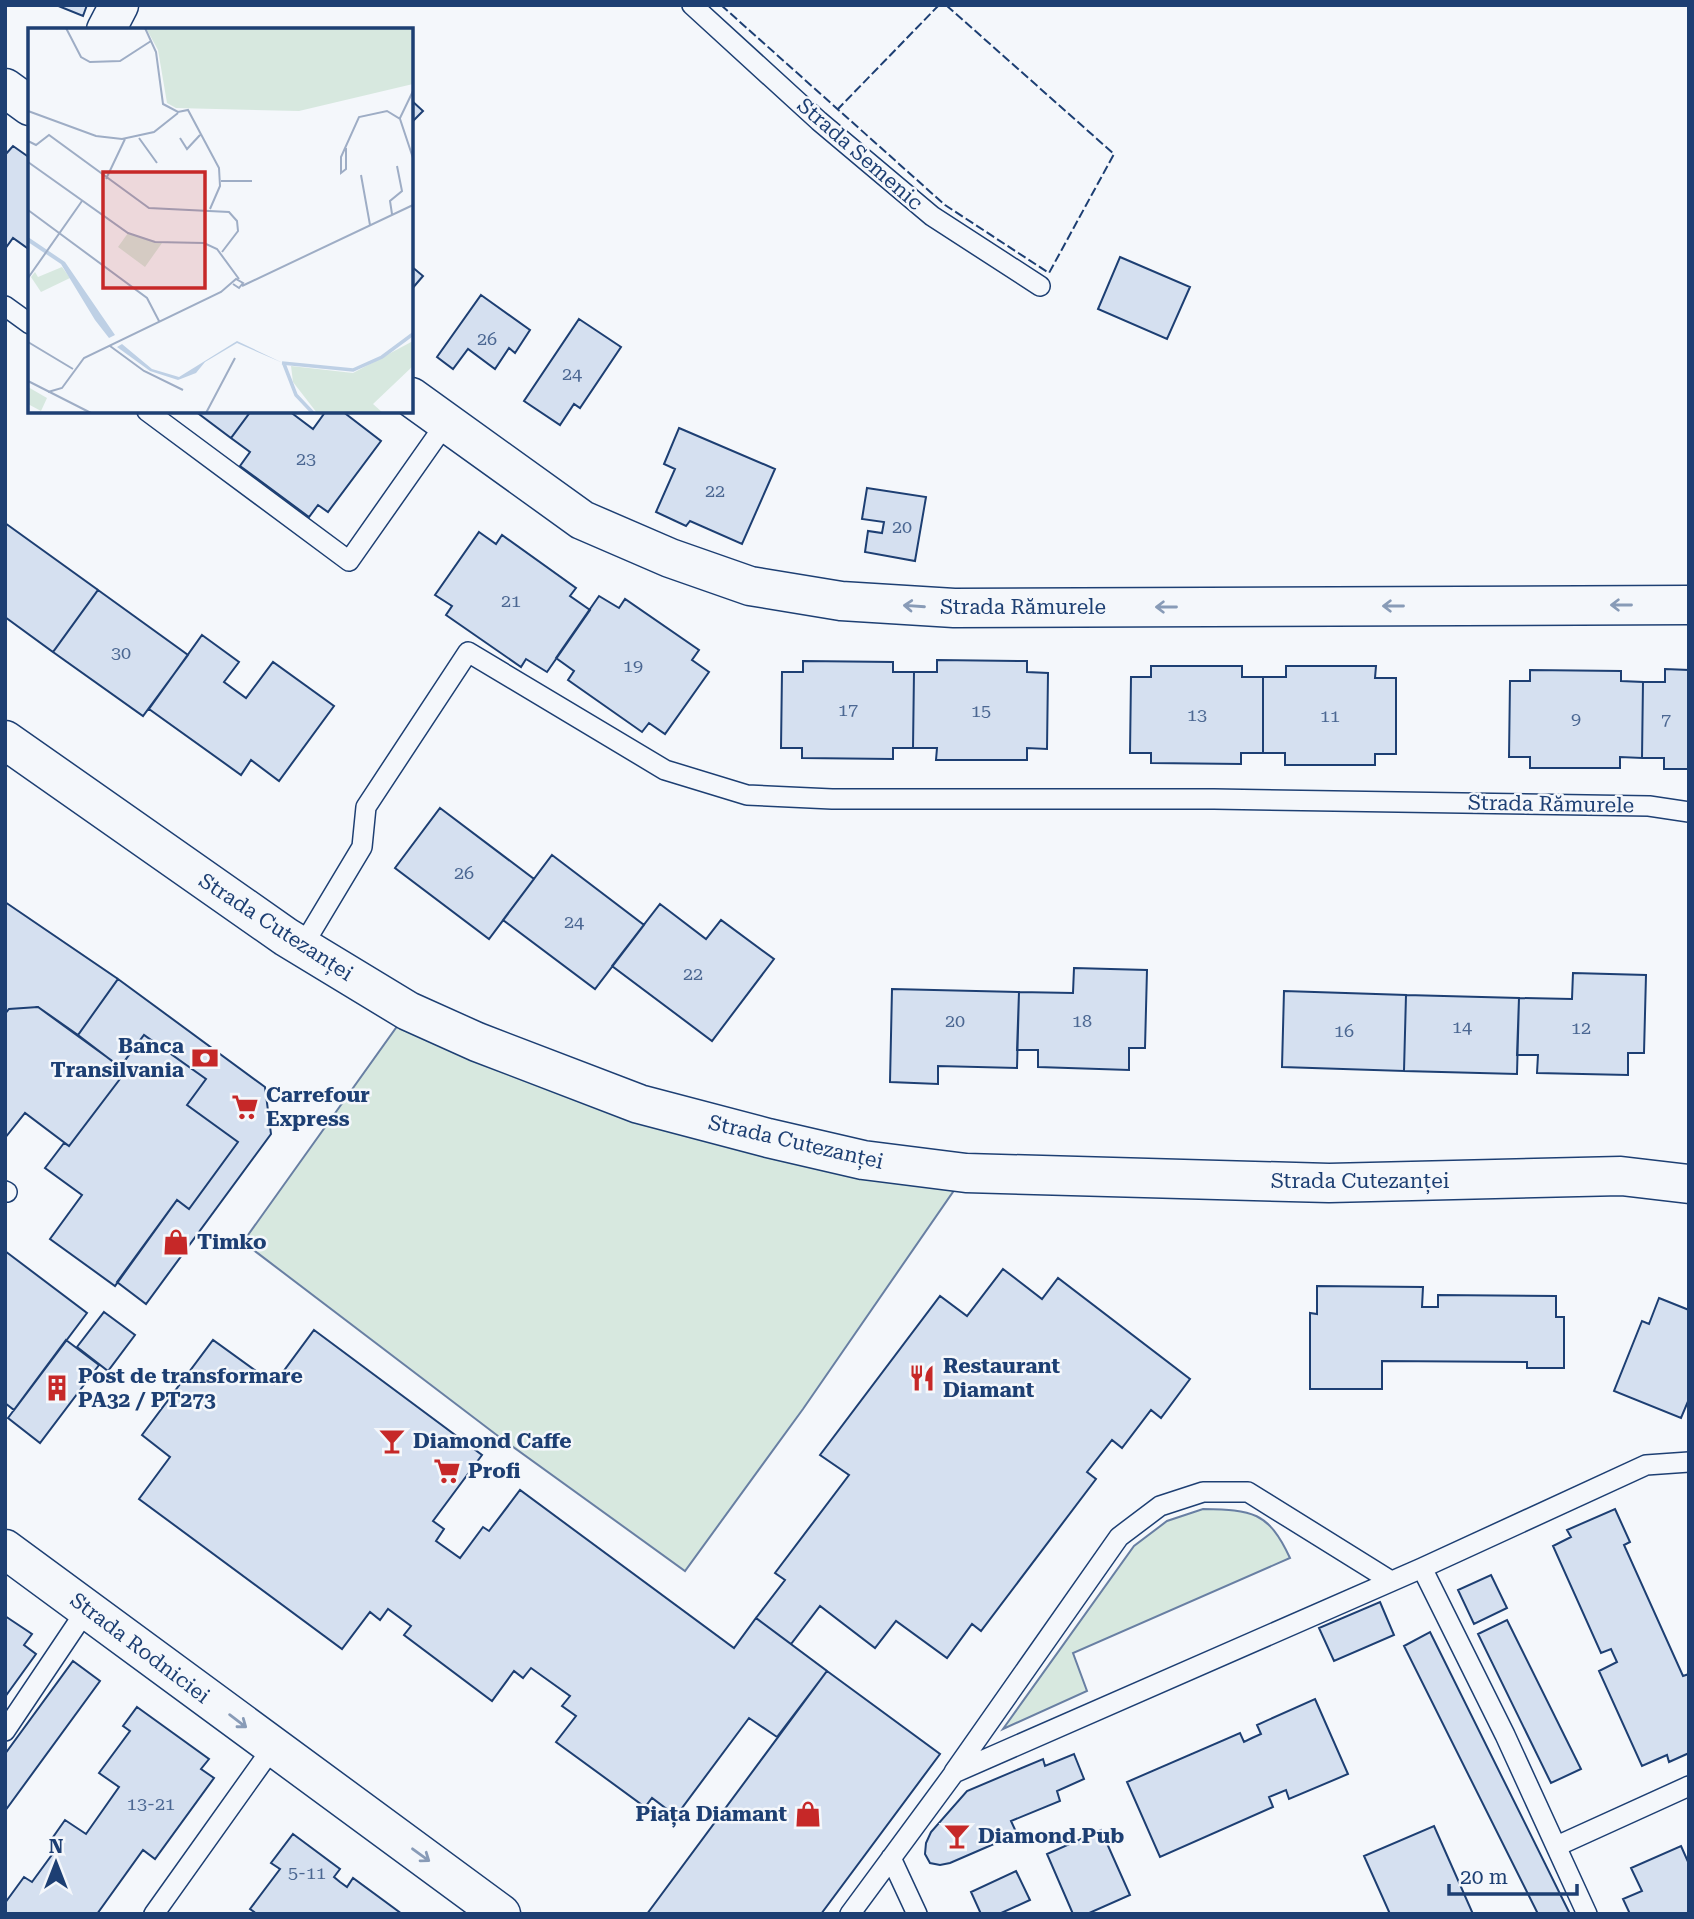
<svg xmlns="http://www.w3.org/2000/svg" width="1694" height="1919" font-family="'Roboto Serif',serif">
<style>
.green{fill:#d7e8df;stroke:#687fa3;stroke-width:2}
.building{fill:#d5e0f0;stroke:#1d3f73;stroke-width:2}
.lines{fill:none;stroke-linecap:round;stroke-linejoin:round}
.service-casing{stroke:#1d3f73;stroke-width:22}
.minor-casing{stroke:#1d3f73;stroke-width:41}
.tertiary-casing{stroke:#1d3f73;stroke-width:41}
.service{stroke:#f4f7fb;stroke-width:19}
.minor{stroke:#f4f7fb;stroke-width:38}
.tertiary{stroke:#f4f7fb;stroke-width:38}
.fence{stroke:#1d3f73;stroke-width:2;stroke-dasharray:9 3.5;stroke-linecap:butt}
.oneway{stroke:#889bb7}
.labels{text-anchor:middle;stroke-width:5;stroke-linejoin:round;paint-order:stroke}
.number-label{font-size:18px;fill:#4b6792}
.street-label{font-size:21px;fill:#1d3f73;stroke:#f4f7fb}
.poi-label{font-size:21px;font-weight:bold;fill:#1d3f73;stroke:#f4f7fb;text-anchor:start}
.inset-river{fill:none;stroke:#bed0e5;stroke-width:3.5}
.inset-road{fill:none;stroke:#9eadc5;stroke-width:2}
.view{fill:#c62828;fill-opacity:0.15;stroke:#c62828;stroke-width:3.5}
.inset-edge{fill:none;stroke:#1d3f73;stroke-width:3.5}
</style>
<rect width="100%" height="100%" fill="#f4f7fb"/>
<!-- green -->
<path class="green" d="M408,1011L477,1042L966,1173L803,1409L685,1571L498,1436L243,1242Z
M1203,1509C1252,1510 1268,1511 1290,1558L1073,1653L1087,1691L1003,1729L1134,1546L1167,1521Z"/>
<!-- building -->
<path class="building" d="M56,5H87L83,16Z
M411,100L423,111L411,123Z
M13,146L30,158V250L13,238L5,249V155Z
M1120,257L1190,287L1167,339L1098,309Z
M411,266L423,276L411,290Z
M481,295L530,330L515,353L509,348L495,369L468,349L453,369L437,357Z
M579,319L621,347L580,408L574,404L560,425L524,401Z
M195,411H251L231,438Z
M251,411H289L313,429L326,411H342L381,441L328,512L318,505L309,517L240,466L250,452L231,438Z
M679,428L775,469L742,544L690,521L686,526L656,512L675,469L664,464Z
M867,488L926,497L915,561L865,552L868,531L882,533L884,522L862,519Z
M5,523L98,590L53,652L5,617Z
M479,532L496,544L502,535L576,588L570,596L590,610L547,672L526,659L521,667L446,615L452,606L435,595Z
M98,590L188,655L143,716L53,652Z
M599,596L619,608L625,599L699,650L692,660L709,672L665,734L649,723L642,732L568,680L574,671L556,658Z
M202,635L239,662L224,682L246,698L273,662L334,706L279,781L251,760L241,775L149,709Z
M937,660L1027,661V672L1048,673L1047,749L1027,748V760H936L937,748H913L914,672H937Z
M803,661L893,662V672H914L913,748H893V759L802,758V748H781L782,672H803Z
M1151,666H1242V677H1263V753H1241V764L1151,763V753H1130L1131,677H1151Z
M1286,666H1376L1375,678H1396V754H1375V765H1285V753H1263V677H1286Z
M1665,669L1689,670V769H1664V758H1642L1643,682H1665Z
M1530,670L1621,671V681L1643,682L1642,758L1620,757V768H1530V757H1509L1510,681H1530Z
M440,808L534,879L489,939L395,868Z
M552,855L644,925L595,989L503,920Z
M5,902L118,979L78,1035L38,1007L9,1009L5,1014Z
M660,904L706,939L721,920L774,959L712,1041L612,966Z
M1074,968L1147,970L1145,1048H1129V1070L1038,1067V1050H1017L1019,992L1073,993Z
M1573,973L1646,975L1644,1053H1628V1075L1537,1073L1538,1055H1517L1519,998L1572,999Z
M118,979L265,1087L271,1134L146,1304L117,1282L177,1200L189,1209L238,1142L187,1105L206,1079L144,1035L120,1067L78,1035Z
M892,989L1019,992L1017,1068L938,1066V1084L890,1082Z
M1284,991L1406,995L1404,1071L1282,1067Z
M1406,995L1519,998L1517,1074L1404,1071Z
M38,1007L126,1071L69,1146L25,1113L5,1138V1014L9,1009Z
M144,1035L206,1079L187,1105L238,1142L189,1209L177,1200L115,1286L50,1239L82,1195L45,1168L64,1143L69,1146L126,1071L120,1067Z
M5,1251L87,1313L14,1410L5,1403Z
M1003,1269L1042,1299L1058,1278L1190,1379L1161,1418L1151,1410L1122,1448L1112,1440L1087,1472L1096,1479L981,1631L972,1624L947,1658L896,1621L875,1648L820,1606L791,1644L756,1618L785,1580L775,1573L849,1475L820,1455L940,1296L967,1316Z
M1317,1286L1423,1287L1422,1307H1438V1295L1556,1296V1317H1564V1368H1527V1362L1382,1361V1389H1310V1313L1317,1314Z
M1659,1298L1689,1310V1399L1681,1418L1614,1391L1642,1321L1649,1324Z
M104,1312L135,1335L108,1371L77,1347Z
M314,1330L482,1455L433,1521L444,1529L436,1541L460,1558L483,1527L489,1531L520,1490L734,1648L756,1618L827,1671L777,1737L749,1718L676,1816L652,1798L645,1807L556,1742L576,1716L562,1706L570,1696L531,1668L523,1678L514,1671L492,1701L404,1635L411,1626L388,1609L380,1620L370,1612L342,1649L139,1499L170,1457L142,1435L213,1340L274,1384Z
M66,1340L99,1365L40,1443L8,1418Z
M1615,1509L1630,1542L1624,1545L1683,1676L1689,1674V1753L1669,1762L1667,1755L1642,1766L1599,1671L1617,1662L1611,1649L1601,1653L1553,1546L1571,1537L1567,1530Z
M1491,1575L1507,1608L1474,1624L1458,1590Z
M1380,1602L1394,1635L1334,1661L1319,1628Z
M5,1616L32,1634L24,1645L36,1654L5,1697Z
M1507,1620L1581,1769L1551,1783L1478,1634Z
M1430,1632L1570,1914H1538L1404,1646Z
M73,1661L100,1681L5,1811V1754Z
M827,1671L940,1754L821,1914H647Z
M1315,1699L1348,1774L1289,1799L1286,1790L1269,1797L1273,1807L1160,1857L1127,1782L1240,1733L1244,1742L1252,1738L1261,1734L1257,1725Z
M137,1707L209,1759L201,1769L214,1778L155,1859L143,1850L97,1914H5V1903L24,1877L32,1882L59,1845L51,1840L65,1820L86,1834L119,1787L99,1773L130,1731L123,1726Z
M1074,1754L1084,1779L1057,1791L1060,1801L1011,1821L1017,1834L950,1863L940,1865L930,1863L925,1854L926,1843L931,1832L967,1791L1043,1759L1045,1766Z
M1434,1826L1473,1914H1390L1364,1856Z
M1101,1830L1130,1895L1087,1914H1073L1047,1854Z
M293,1834L340,1869L334,1877L340,1882L347,1887L353,1878L402,1914H257L250,1909L280,1869L271,1863Z
M1681,1846L1689,1864V1914H1630L1623,1899L1642,1891L1631,1868Z
M1016,1871L1030,1900L999,1914H981L971,1892Z"/>
<g class="lines">
<!-- service casing -->
<g class="service-casing">
<path id="service" d="M692,5L819,121L932,216L1040,286
M5,306L30,324
M147,411L349,561L446,423
M302,947L362,847L366,807L468,652L665,770L747,795L832,799H1214L1649,806L1689,812
M5,1191L7,1192
M1422,1568L1505,1735L1587,1914
M5,1731L87,1609
M954,1772L1119,1537L1160,1506L1203,1492H1248L1391,1581
M1557,1846L1689,1786
M891,1858L917,1914
M154,1914L273,1747
M850,1914L954,1773L1422,1568L1646,1465L1689,1462"/>
</g>
<!-- minor casing -->
<g class="minor-casing">
<path id="minor" d="M106,30L119,5
M5,88L30,106
M411,397L582,520L670,558L750,586L841,601L954,608L1689,605
M5,1549L501,1914"/>
</g>
<!-- tertiary casing -->
<g class="tertiary-casing">
<path id="tertiary" d="M5,740L286,937L408,1011L477,1042L639,1104L768,1138L863,1160L966,1173L1329,1183L1621,1176L1689,1184"/>
</g>
<!-- service -->
<use href="#service" class="service"/>
<!-- minor -->
<use href="#minor" class="minor"/>
<!-- tertiary -->
<use href="#tertiary" class="tertiary"/>
<!-- fence -->
<path class="fence" d="M721,5L945,205L1049,273L1114,154L946,5
M837,110L939,5"/>
</g>
<!-- one-way arrows -->
<defs><path id="oneway-shaft" d="M-6 0H5M1.5-3L5.5 0L1.5 3" fill="none" stroke-width="1.6" stroke-linecap="round" stroke-linejoin="round" transform="scale(1.75)"/></defs>
<g class="oneway">
<use href="#oneway-shaft" transform="translate(1621 605) rotate(180)"/>
<use href="#oneway-shaft" transform="translate(914 606) rotate(-176)"/>
<use href="#oneway-shaft" transform="translate(1393 606) rotate(180)"/>
<use href="#oneway-shaft" transform="translate(1166 607) rotate(180)"/>
<use href="#oneway-shaft" transform="translate(238 1721) rotate(37)"/>
<use href="#oneway-shaft" transform="translate(421 1855) rotate(36)"/>
</g>
<!-- icons -->
<defs>
<g id="bank-bare" transform="scale(2.1)"><path d="M-6-4H6V4H-6ZM0-2.3a2.3 2.3 0 1 0 0 4.6a2.3 2.3 0 1 0 0-4.6Z" fill="#c62828" stroke="#f4f7fb" stroke-width="2.5" paint-order="stroke"/></g>
<g id="supermarket-bare" transform="scale(2.1)"><path d="M-6-5.5h2.5l.6 2H6L4.5 2H-2.5L-4.4-4H-6ZM-1.5 3.2a1.3 1.3 0 1 0 .1 0ZM3 3.2a1.3 1.3 0 1 0 .1 0Z" fill="#c62828" stroke="#f4f7fb" stroke-width="2.5" paint-order="stroke"/></g>
<g id="shop-bare" transform="scale(2.1)"><path d="M-5-2.5h2.3a2.7 3.5 0 0 1 5.4 0H5L5.5 6h-11ZM-1.5-2.5h3a1.5 2.3 0 0 0-3 0Z" fill="#c62828" stroke="#f4f7fb" stroke-width="2.5" paint-order="stroke"/></g>
<g id="restaurant-bare" transform="scale(2.1)"><path d="M-5-6h1v4h1v-4h1v4h1v-4h1v5L-1.5 .5V6h-2V.5L-5-1ZM5-6V6H3V1.5H1.5Q1.5-4 5-6Z" fill="#c62828" stroke="#f4f7fb" stroke-width="2.5" paint-order="stroke"/></g>
<g id="building-bare" transform="scale(2.1)"><path d="M-4-6H4V6H1V3H-1V6H-4ZM-2.5-4.3h1.7v1.8h-1.7ZM.8-4.3h1.7v1.8H.8ZM-2.5-1h1.7V.8h-1.7ZM.8-1h1.7V.8H.8Z" fill="#c62828" stroke="#f4f7fb" stroke-width="2.5" paint-order="stroke"/></g>
<g id="bar-bare" transform="scale(2.1)"><path d="M-6-5H6L.8 .8V4.5H3.5V6h-7V4.5H-.8V.8Z" fill="#c62828" stroke="#f4f7fb" stroke-width="2.5" paint-order="stroke"/></g>
</defs>
<g fill-rule="evenodd">
<use href="#bank-bare" x="205" y="1058"/>
<use href="#supermarket-bare" x="245" y="1107"/>
<use href="#shop-bare" x="176" y="1242"/>
<use href="#restaurant-bare" x="922" y="1378"/>
<use href="#building-bare" x="57" y="1388"/>
<use href="#bar-bare" x="392" y="1441"/>
<use href="#supermarket-bare" x="447" y="1471"/>
<use href="#shop-bare" x="808" y="1814"/>
<use href="#bar-bare" x="957" y="1836"/>
</g>
<g class="labels">
<!-- number labels -->
<g class="number-label">
<text x="487" y="345">26</text>
<text x="572" y="380">24</text>
<text x="306" y="465">23</text>
<text x="715" y="497">22</text>
<text x="902" y="533">20</text>
<text x="511" y="607">21</text>
<text x="121" y="659">30</text>
<text x="633" y="672">19</text>
<text x="848" y="716">17</text>
<text x="981" y="717">15</text>
<text x="1197" y="721">13</text>
<text x="1330" y="722">11</text>
<text x="1576" y="725">9</text>
<text x="1666" y="726">7</text>
<text x="464" y="879">26</text>
<text x="574" y="928">24</text>
<text x="693" y="980">22</text>
<text x="955" y="1027">20</text>
<text x="1082" y="1027">18</text>
<text x="1462" y="1033">14</text>
<text x="1581" y="1034">12</text>
<text x="1344" y="1037">16</text>
<text x="151" y="1810">13-21</text>
<text x="307" y="1879">5-11</text>
</g>
<!-- street labels -->
<g class="street-label">
<text transform="translate(860 154) rotate(41)" y="7">Strada Semenic</text>
<text x="1023" y="614">Strada Rămurele</text>
<text transform="translate(1551 804) rotate(1)" y="7">Strada Rămurele</text>
<text transform="translate(276 927) rotate(33)" y="7">Strada Cutezanței</text>
<text transform="translate(796 1142) rotate(13)" y="7">Strada Cutezanței</text>
<text x="1360" y="1188">Strada Cutezanței</text>
<text transform="translate(140 1648) rotate(37)" y="7">Strada Rodniciei</text>
</g>
<!-- poi labels -->
<g class="poi-label">
<text x="184" y="1053" text-anchor="end">Banca<tspan x="184" dy="24">Transilvania</tspan></text>
<text x="266" y="1102">Carrefour<tspan x="266" dy="24">Express</tspan></text>
<text x="197" y="1249">Timko</text>
<text x="943" y="1373">Restaurant<tspan x="943" dy="24">Diamant</tspan></text>
<text x="78" y="1383">Post de transformare<tspan x="78" dy="24">PA32 / PT273</tspan></text>
<text x="413" y="1448">Diamond Caffe</text>
<text x="468" y="1478">Profi</text>
<text x="787" y="1821" text-anchor="end">Piața Diamant</text>
<text x="978" y="1843">Diamond Pub</text>
</g>
</g>
<!-- overview -->
<g transform="translate(28 28)">
<rect width="385" height="385" fill="#f4f7fb"/>
<path d="M118,0H385V56L271,83L148,80L139,75L130,22ZM100,205L134,215L117,239L90,219ZM34,239L42,250L13,264L3,249L7,244L10,249ZM385,313V338L345,376L355,385H289L265,354L263,338L325,345ZM0,359L19,370L13,383L0,376Z" fill="#d7e8df"/>
<path d="M0,209L37,234L87,307L81,310L67,292L33,236L0,214ZM209,313L255,335L209,315L177,334L168,345L150,352L122,343L89,319L94,316L124,341L151,349Z" fill="#bed0e5"/>
<path class="inset-river" d="M254,335L325,342L354,329L385,306M256,336L268,367L285,385"/>
<path class="inset-road" d="M38,0L53,29L62,34L92,33L123,13M117,0L128,24L135,76L150,84L160,82L191,140L192,158L182,181M0,83L68,108L94,111L126,104L150,85M372,90L385,63M111,110L129,135M152,110L159,121L172,107M0,113L8,117L21,107L121,180L201,184L209,193L210,203L194,224M318,120V141L313,145V129L331,89L359,83L372,91L385,130M0,134L100,205L127,214L176,215L189,221L211,251M333,147L342,197M78,151L97,111M193,153H224M0,182L119,270L131,293M364,186L362,173L374,163L369,138M0,250L54,173M214,258L385,177M0,314L45,341M82,318L116,343L155,362M0,353L63,385M20,364L34,360L56,330L193,264L208,251L215,255L211,260L205,256M178,385L207,330"/>
<path class="view" d="M75,144H177V260H75Z"/>
<rect width="385" height="385" class="inset-edge"/>
</g>
<!-- border -->
<rect width="1694" height="1919" fill="none" stroke="#1d3f73" stroke-width="14"/>
<!-- north arrow -->
<g transform="translate(56 1863)" stroke="#f4f7fb" stroke-width="5" paint-order="stroke">
<path d="M0-5L12 26L0 18L-12 26Z" fill="#1d3f73"/>
<text y="-10" font-size="19" font-weight="bold" text-anchor="middle" fill="#1d3f73">N</text>
</g>
<!-- scale -->
<path d="M1449 1884v10h128v-10" fill="none" stroke="#1d3f73" stroke-width="3.5"/>
<text x="1460" y="1884" font-size="21" fill="#1d3f73" stroke="#f4f7fb" stroke-width="5" paint-order="stroke">20 m</text>
</svg>
